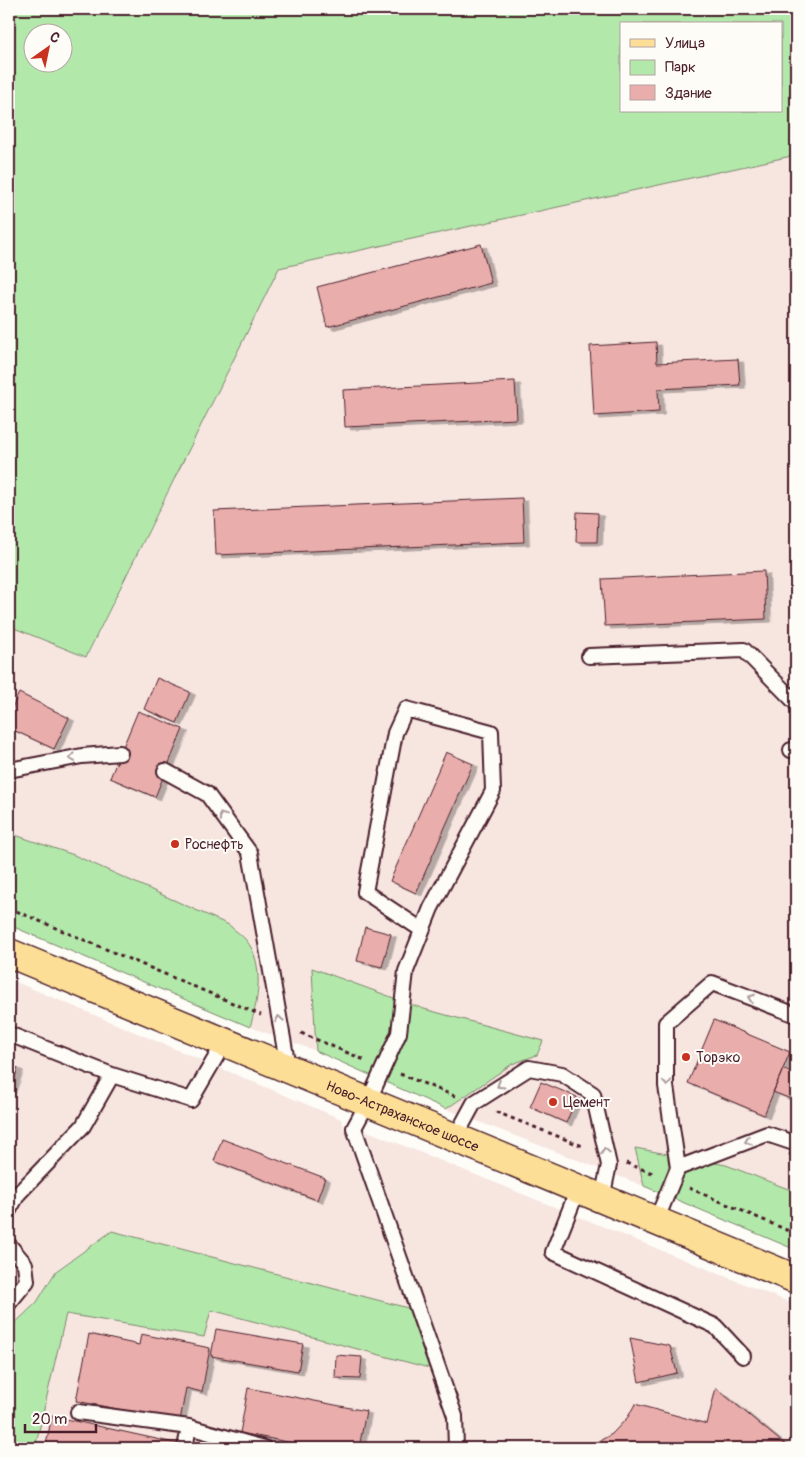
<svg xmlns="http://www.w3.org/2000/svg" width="805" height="1457" font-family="Pangolin,sans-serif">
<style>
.built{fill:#f7e5e0}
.green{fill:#b2e9ab;stroke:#7e846b;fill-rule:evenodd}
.building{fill:#e9aeac;stroke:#4a1f2b;filter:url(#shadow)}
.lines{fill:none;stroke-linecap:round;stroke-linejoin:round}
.lane-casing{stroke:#4a1f2b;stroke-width:18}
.primary-casing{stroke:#4a1f2b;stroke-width:31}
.path{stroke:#4a1f2b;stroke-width:3;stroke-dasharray:4 4;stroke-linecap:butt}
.lane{stroke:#fdfcf7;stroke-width:14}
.primary{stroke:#fdde96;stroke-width:28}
.oneway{stroke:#ac999b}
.poi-dot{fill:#c8321e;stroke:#fdfcf7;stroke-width:2}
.labels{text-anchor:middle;stroke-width:4;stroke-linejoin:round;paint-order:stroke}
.poi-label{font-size:14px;fill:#4a1f2b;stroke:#fdfcf7;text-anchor:start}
.street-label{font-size:14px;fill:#4a1f2b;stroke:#fdfcf7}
</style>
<defs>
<filter id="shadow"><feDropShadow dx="5.5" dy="3" stdDeviation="0" flood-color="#0004"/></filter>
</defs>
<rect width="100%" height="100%" fill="#fdfcf7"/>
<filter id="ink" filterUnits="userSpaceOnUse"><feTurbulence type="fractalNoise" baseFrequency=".02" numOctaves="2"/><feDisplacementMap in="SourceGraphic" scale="10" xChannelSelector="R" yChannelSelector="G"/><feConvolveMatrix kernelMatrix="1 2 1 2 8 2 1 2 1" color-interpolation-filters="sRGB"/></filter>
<g filter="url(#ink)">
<!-- built -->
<path class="built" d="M796,155V1192L726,1165L635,1148L644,1186L446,1109L512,1064L537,1055L424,1009L312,968L316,1051L250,1027L256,1009L147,888L74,855L9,833V626L87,657L279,268Z
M9,979L341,1119L408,1308L112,1231L56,1270L37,1302L9,1329Z
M365,1130L796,1305V1448H35L66,1314L204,1337L210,1310L449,1373Z"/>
<!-- green -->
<path class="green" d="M9,9H796V155L279,268L86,657L9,626ZM621,24H781V111H621ZM32,32H62V62H32Z
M9,833L74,855L229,925C234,930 242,935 246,940C265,963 258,1002 250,1027L9,925Z
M312,968L424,1009L543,1041L537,1055L512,1064L446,1109L316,1051Z
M635,1148L726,1165L796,1192V1250L644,1186Z
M112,1231L408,1308L429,1368L211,1310L204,1337L66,1314L35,1448H9V1329L37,1302L56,1271Z"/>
<!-- building -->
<path class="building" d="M481,244L491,283L327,327L317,287Z
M656,342L657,363L738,359L740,385L658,389L659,412L594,416L590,346Z
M515,381L517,419L345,427L343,390Z
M522,498L524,542L216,555L214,511Z
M577,512L598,513L597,542H576Z
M764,571L766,619L605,626L602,579Z
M157,678L190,692L177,723L144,709Z
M19,693L69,718L54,749L9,728V714Z
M138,711L183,729L155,797L110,778Z
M446,752L473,764L416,893L390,881Z
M365,927L391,934L382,967L357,961Z
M714,1020L790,1052L764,1115L688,1083Z
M9,1064L18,1068L9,1093Z
M783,1069L796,1075V1101L773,1092Z
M541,1082L577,1097L566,1123L530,1107Z
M796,1138V1158L789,1155Z
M222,1139L325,1178L317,1200L214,1161Z
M216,1329L303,1344L298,1371L211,1356Z
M89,1334L139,1345L141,1334L210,1348L202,1392L186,1388L180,1421L76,1401Z
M630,1338L670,1346L677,1373L639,1382Z
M336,1355L362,1357L360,1379L335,1378Z
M248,1388L366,1411L359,1448H320L240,1433Z
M716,1388L789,1448H594L592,1445L612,1434L628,1417L635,1404L707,1424Z
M52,1416L179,1444V1448H45Z"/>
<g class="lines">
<!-- lane casing -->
<g class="lane-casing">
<path id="lane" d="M589,656L744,650L796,703
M791,750L796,749
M9,770L82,756L120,753
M165,771L207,794L250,853L288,1067
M422,930L365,892L395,733L406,709L491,732L493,791L431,908L406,971L399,1033L368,1102L354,1128L455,1416L456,1448
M9,1034L112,1075L191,1100L224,1043
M455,1138L474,1103L529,1068L562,1074L593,1094L609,1165L602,1198
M678,1168L666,1086V1023L712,983L796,1015
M578,1189L553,1252L715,1326L743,1356
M9,1210L18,1194L83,1126L112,1075
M656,1221L678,1168L767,1134L794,1143
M9,1245L25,1264L27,1281L9,1303
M78,1412L189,1427L264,1448
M185,1448L189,1427"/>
</g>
<!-- primary casing -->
<g class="primary-casing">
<g id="primary">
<path id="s1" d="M9,953L796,1279"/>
</g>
</g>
<!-- path -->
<path class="path" d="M9,908L261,1015
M301,1033L367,1061
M400,1074L457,1097
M496,1112L585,1147
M626,1163L655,1174
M689,1188L796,1234"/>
<!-- lane -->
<use href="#lane" class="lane"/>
<!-- primary -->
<use href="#primary" class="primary"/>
</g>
<!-- one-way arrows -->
<defs><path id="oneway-chevron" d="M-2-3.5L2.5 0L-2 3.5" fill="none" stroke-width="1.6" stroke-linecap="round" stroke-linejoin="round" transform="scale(1.25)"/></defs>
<g class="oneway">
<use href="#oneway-chevron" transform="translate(72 758) rotate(169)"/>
<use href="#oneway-chevron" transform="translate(222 816) rotate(-127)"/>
<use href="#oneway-chevron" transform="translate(751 998) rotate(-159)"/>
<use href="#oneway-chevron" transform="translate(279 1019) rotate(-100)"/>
<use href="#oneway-chevron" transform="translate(667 1083) rotate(87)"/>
<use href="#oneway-chevron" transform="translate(500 1085) rotate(148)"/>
<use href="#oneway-chevron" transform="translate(748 1141) rotate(159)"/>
<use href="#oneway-chevron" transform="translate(605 1151) rotate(-103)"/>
</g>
</g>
<!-- markers -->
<g class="poi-dot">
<circle cx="175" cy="844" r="5"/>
<circle cx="686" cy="1057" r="5"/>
<circle cx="553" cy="1102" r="5"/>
</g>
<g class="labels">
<!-- poi labels -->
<g class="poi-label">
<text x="185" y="849">Роснефть</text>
<text x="696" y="1062">Торэко</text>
<text x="563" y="1107">Цемент</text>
</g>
<!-- street labels -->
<g class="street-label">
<text dy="5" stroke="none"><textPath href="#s1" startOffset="426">Ново-Астраханское шоссе</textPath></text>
</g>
</g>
<!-- margin -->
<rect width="805" height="1457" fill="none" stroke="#fdfcf7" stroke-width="30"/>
<rect x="15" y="15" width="775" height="1427" fill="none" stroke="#4a1f2b" stroke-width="2" filter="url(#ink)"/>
<!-- legend -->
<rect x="620" y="22" width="162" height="90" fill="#fdfcf7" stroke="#b5a4a5"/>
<rect x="630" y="39" width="25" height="8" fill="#fdde96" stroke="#b5a4a5"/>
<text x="665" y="48" font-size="15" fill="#4a1f2b">Улица</text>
<rect x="630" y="60" width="25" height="15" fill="#b2e9ab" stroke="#b5a4a5"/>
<text x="665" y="72" font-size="15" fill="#4a1f2b">Парк</text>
<rect x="630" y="85" width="25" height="15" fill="#e9aeac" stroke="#b5a4a5"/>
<text x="665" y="98" font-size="15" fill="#4a1f2b">Здание</text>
<!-- north arrow -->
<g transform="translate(48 48) rotate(33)"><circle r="24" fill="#fdfcf7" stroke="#b5a4a5"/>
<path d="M0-4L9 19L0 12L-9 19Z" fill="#c8321e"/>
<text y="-8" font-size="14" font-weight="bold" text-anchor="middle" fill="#4a1f2b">С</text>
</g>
<!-- scale -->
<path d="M25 1424v8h71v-8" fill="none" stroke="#4a1f2b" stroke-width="2.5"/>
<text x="32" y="1424" font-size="15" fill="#4a1f2b" stroke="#fdfcf7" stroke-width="4" paint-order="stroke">20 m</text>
</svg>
